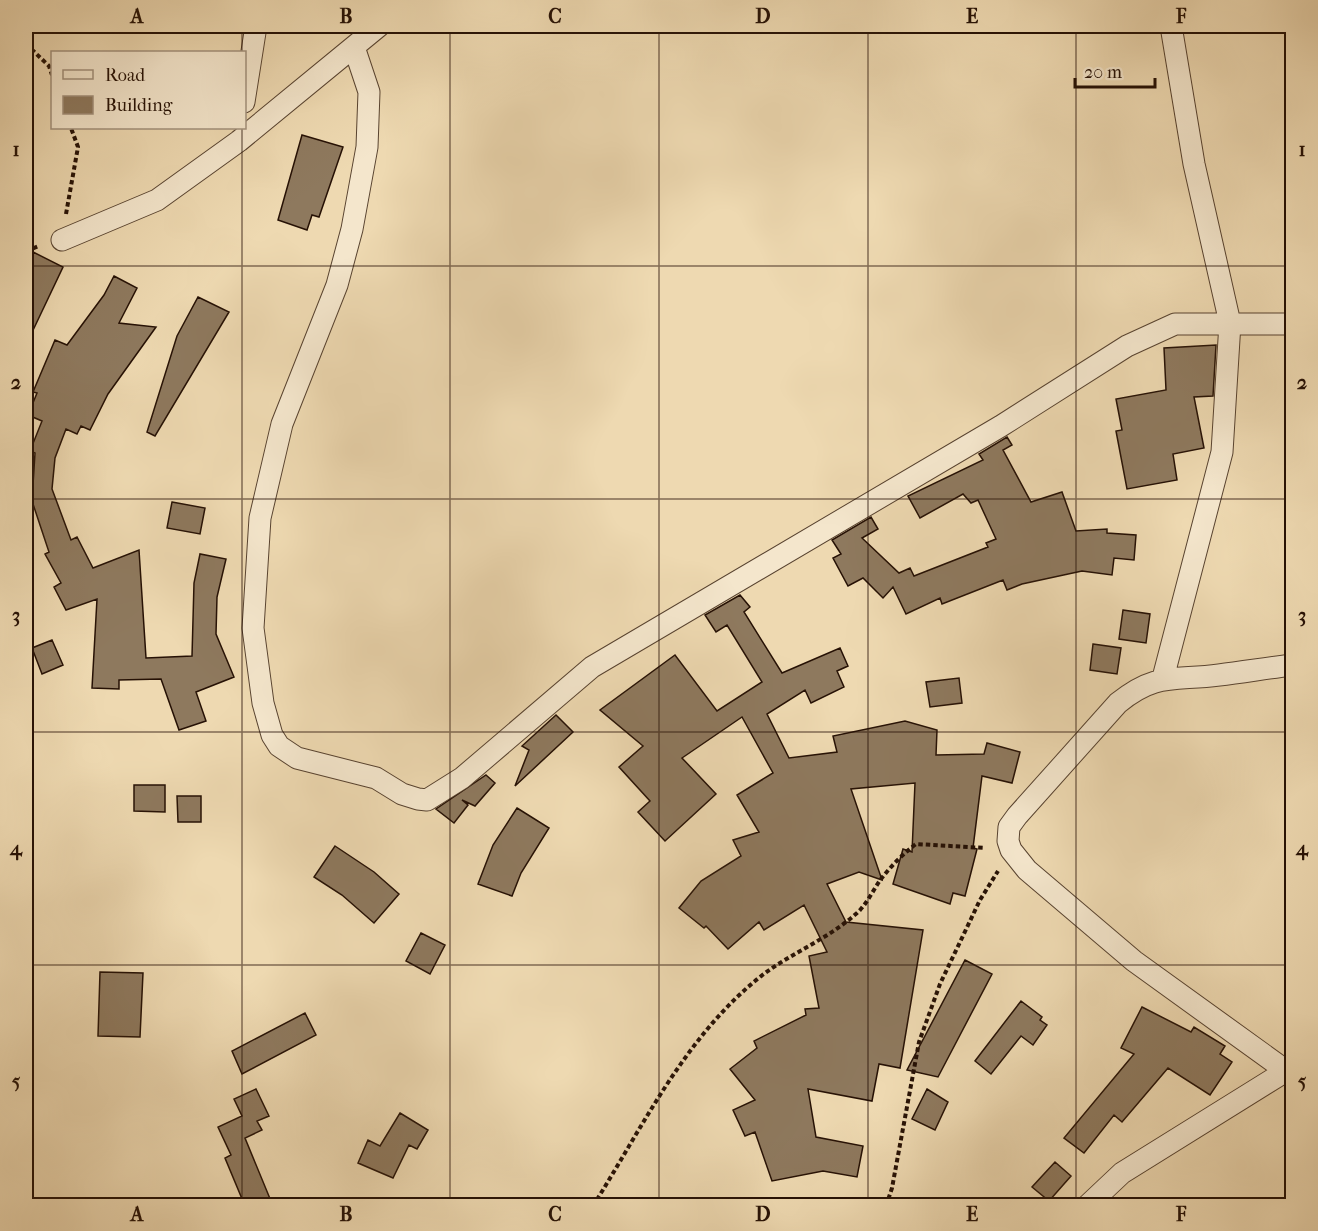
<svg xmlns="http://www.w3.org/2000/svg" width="1318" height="1231" font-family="'IM FELL French Canon',serif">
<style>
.building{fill:#8e795e;stroke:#261105;stroke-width:1.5}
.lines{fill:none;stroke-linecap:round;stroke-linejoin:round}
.street-casing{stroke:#584330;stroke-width:23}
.path{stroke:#261105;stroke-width:4;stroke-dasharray:4.5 3;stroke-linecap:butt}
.street{stroke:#f4e6cc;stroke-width:21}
.grid{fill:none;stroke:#261105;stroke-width:1.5;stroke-opacity:0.55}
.neatline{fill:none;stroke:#261105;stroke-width:2}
.grid-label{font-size:20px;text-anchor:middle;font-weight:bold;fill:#261105}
</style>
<rect width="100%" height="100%" fill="#eed9b1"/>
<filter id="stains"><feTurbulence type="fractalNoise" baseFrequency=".00333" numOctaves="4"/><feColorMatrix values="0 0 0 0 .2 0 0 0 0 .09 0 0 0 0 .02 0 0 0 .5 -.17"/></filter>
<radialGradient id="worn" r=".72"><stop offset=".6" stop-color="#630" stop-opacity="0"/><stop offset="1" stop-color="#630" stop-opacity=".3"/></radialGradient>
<!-- building -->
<path class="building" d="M302,135L343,147L319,217L312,215L307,230L278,220Z
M33,252L63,267L26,345V268Z
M114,276L137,288L119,323L156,327L108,394L90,430L81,426L77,434L66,429L55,458L52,489L71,540L77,537L93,568L139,550L146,658L192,656L194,583L200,554L226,559L217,597L216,634L234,677L196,692L206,721L179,730L161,679L119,680V689L92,688L97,599L66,610L54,587L61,583L45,554L49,552L32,501L35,453L30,451L42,421L28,415L37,393L33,392L55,340L67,345L104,295Z
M198,297L229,312L155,436L147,432L177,336Z
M1216,345L1213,396L1194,397L1204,448L1173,454L1177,480L1127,489L1116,431L1122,430L1116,399L1166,390L1164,348Z
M1007,437L1012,445L1003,450L1031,502L1062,492L1076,531L1107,529V533L1136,535L1134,560L1114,558L1112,575L1082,571L1022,584L1007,590L1003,580L942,604L940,598L906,614L893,587L883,598L863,578L848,586L833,558L841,554L832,540L871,517L878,529L862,538L899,573L910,568L914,576L988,547L986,543L996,539L978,500L971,503L963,494L920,518L908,496L983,460L979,454Z
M172,502L205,508L200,534L167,528Z
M740,595L750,607L744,612L782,673L840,648L848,666L837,671L844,687L811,703L805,690L767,714L789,758L837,752L833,736L905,721L937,730L936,755L984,754L987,743L1020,752L1012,783L982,776L973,848L977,849L965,896L953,893L950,904L893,884L903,849L912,852L915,783L851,789L882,880L859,872L827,884L846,922L923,930L900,1068L879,1064L872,1101L808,1089L816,1137L863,1146L857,1177L823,1171L772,1181L755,1132L745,1136L733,1110L755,1100L730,1069L757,1048L754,1041L806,1015L805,1009L819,1008L809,956L827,952L804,905L764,930L759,922L728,949L706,926L704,928L679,908L701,881L741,856L733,840L759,832L737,795L773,773L742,717L682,758L716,794L665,841L638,812L650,801L619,767L643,746L600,710L675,655L717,711L762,682L727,625L716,632L705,615Z
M1123,610L1150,614L1146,643L1119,639Z
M52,640L63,665L42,674L32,648Z
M1093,644L1121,648L1117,674L1090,670Z
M959,678L962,703L930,707L926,682Z
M556,715L573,732L515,786L529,750L522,746Z
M486,775L495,783L475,806L462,800L468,805L454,823L436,809Z
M134,785H165V812L134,811Z
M177,796H201V822H178Z
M517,808L549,828L521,873L512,896L478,884L493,845Z
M335,846L374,872L399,894L374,923L342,895L314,877Z
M421,933L445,945L430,974L406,961Z
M965,960L992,974L938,1077L907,1070Z
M100,972L143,973L140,1037L98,1036Z
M1021,1001L1042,1017L1040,1020L1047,1025L1033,1045L1021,1036L991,1074L975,1061Z
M1142,1007L1191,1032L1194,1027L1225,1046L1220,1054L1232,1062L1210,1095L1168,1068L1122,1122L1114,1115L1084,1153L1064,1138L1134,1054L1121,1048Z
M305,1013L316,1035L242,1074L232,1051Z
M256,1089L269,1116L257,1121L262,1130L245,1138L273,1206H245L225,1158L231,1155L218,1127L242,1116L234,1099Z
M927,1089L948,1102L935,1130L912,1119Z
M400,1113L428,1130L417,1149L409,1145L393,1178L358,1163L368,1140L380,1146Z
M1055,1162L1071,1176L1049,1201L1032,1187Z"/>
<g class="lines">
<!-- street casing -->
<g class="street-casing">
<path id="street" d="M354,47L369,92L367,147L352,229L337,285L282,424L260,518L253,628L263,703L272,735L279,746L297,758L376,778L402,794L418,799L427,800L462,778L592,667L1001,426L1127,346L1175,324H1292
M244,102L256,26
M62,240L157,200L239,141L379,26
M1292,665C1268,668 1243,672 1219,675C1174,681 1156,672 1118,703L1017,816L1009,827L1008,841L1011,850L1027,870L1134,961L1292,1075
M1163,678L1222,452L1230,323L1194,164L1171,26
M1087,1206L1122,1173L1286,1071"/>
</g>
<!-- path -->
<path class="path" d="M26,44L49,66L52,75
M66,214L78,147L71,128
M26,251L39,246
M593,1206C642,1128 683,1041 755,981C787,954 826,941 857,913C867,904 873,890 881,879C891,866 903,854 916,844L985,848
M886,1206L892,1188L919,1042L940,984L980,900L998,871"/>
<!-- street -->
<use href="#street" class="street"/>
</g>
<!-- grid -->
<path class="grid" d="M242,26V52M450,26V1206M659,26V1206M868,26V1206M1076,26V1206M242,128V1206M26,266H1292M26,499H1292M26,732H1292M26,965H1292"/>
<!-- margin -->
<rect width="1318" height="1231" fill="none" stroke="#eed9b1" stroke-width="66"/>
<!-- legend -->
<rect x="51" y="51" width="195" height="78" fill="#f4e6cc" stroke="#a2917c" stroke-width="1.5"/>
<rect x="63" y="70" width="30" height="9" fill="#f4e6cc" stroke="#a2917c" stroke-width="1.5"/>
<text x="105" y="81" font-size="18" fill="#261105">Road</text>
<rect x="63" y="96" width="30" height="18" fill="#8e795e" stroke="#a2917c" stroke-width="1.5"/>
<text x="105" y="111" font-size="18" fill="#261105">Building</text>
<!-- scale -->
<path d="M1075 78v9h80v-9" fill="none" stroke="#261105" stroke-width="3"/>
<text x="1084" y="78" font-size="18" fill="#261105" stroke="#f4e6cc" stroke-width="4.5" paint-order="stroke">20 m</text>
<rect x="33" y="33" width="1252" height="1165" class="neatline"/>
<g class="grid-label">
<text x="137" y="23">A</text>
<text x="346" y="23">B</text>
<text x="555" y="23">C</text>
<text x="763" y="23">D</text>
<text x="972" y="23">E</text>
<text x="1181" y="23">F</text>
<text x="16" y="156">1</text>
<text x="1302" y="156">1</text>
<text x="16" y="389">2</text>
<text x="1302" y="389">2</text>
<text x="16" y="622">3</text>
<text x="1302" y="622">3</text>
<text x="16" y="855">4</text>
<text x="1302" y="855">4</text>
<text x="16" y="1088">5</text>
<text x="1302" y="1088">5</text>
<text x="137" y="1221">A</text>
<text x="346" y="1221">B</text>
<text x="555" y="1221">C</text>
<text x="763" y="1221">D</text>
<text x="972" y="1221">E</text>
<text x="1181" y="1221">F</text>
</g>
<rect width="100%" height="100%" filter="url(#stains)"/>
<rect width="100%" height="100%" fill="url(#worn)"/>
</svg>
